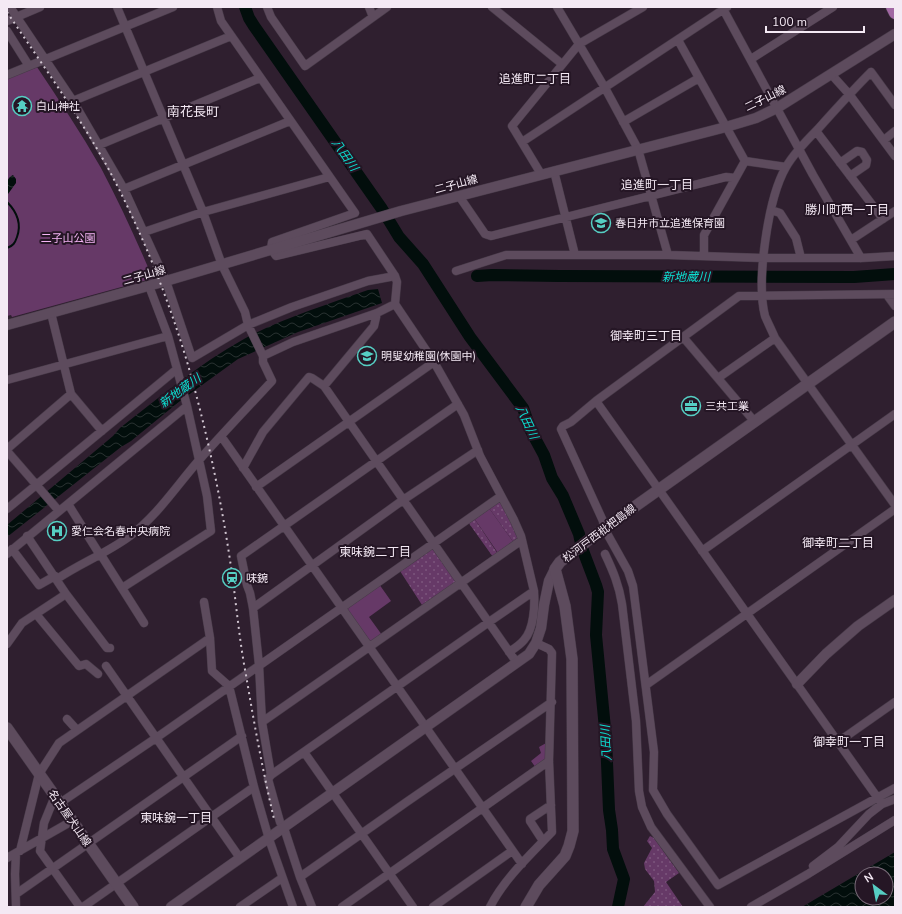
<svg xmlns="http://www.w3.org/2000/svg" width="902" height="914" font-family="'Nunito Sans','Noto Sans JP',sans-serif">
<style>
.grass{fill:url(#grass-dots)}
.green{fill:#663967}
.water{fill:url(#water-waves);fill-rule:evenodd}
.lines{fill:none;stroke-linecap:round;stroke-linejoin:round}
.stream{stroke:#020e0c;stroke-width:2}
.river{stroke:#020e0c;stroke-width:12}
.minor-casing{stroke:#473a48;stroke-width:9}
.tertiary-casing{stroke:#473a48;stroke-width:11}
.secondary-casing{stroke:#473a48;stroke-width:12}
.primary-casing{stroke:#473a48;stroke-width:13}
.minor{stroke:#5d4b5d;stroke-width:8}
.tertiary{stroke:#5d4b5d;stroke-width:10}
.secondary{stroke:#5d4b5d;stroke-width:11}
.primary{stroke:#a167a3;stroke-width:12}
.rail{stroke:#d0c5d0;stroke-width:2;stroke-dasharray:2 4;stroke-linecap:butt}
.labels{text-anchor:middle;stroke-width:4;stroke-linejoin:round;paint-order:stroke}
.street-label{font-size:11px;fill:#f4e9f4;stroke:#251625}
.poi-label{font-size:11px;fill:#f4e9f4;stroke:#251625;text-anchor:start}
.park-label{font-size:11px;fill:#f5b5f6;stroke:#251625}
.neighbourhood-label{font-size:12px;fill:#f4e9f4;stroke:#251625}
.water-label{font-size:12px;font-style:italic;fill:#0cded0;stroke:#251625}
.quarter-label{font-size:13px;fill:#f4e9f4;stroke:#251625}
</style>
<defs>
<pattern id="grass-dots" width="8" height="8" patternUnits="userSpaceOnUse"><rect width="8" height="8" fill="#663967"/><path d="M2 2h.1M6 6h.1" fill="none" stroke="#7c567d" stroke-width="1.8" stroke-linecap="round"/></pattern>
<pattern id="water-waves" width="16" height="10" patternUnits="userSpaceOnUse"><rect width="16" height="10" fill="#020e0c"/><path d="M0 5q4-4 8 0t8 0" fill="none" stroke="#283130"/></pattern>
</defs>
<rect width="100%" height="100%" fill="#2f1f2f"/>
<!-- grass -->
<path class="grass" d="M498,502H501L518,536L517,540L514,543L489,508Z
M474,518L498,554L493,557L468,522Z
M433,548L457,582L422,605L400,571Z
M650,836L654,838L679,873L666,882L683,907H643L655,892L654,881L645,869L644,863L652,848L647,841Z"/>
<!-- green -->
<path class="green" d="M37,67C59,100 81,133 101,168C120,204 137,241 153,279L147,280L12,317L11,315L7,316V79Z
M489,508L514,543L498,553L474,518Z
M379,584L391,601L369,617L382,635L371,642H368L346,609Z
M548,742V761L536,768L531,761L541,753L539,747Z"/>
<!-- water -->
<path class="water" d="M13,175L16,179V183L8,194L7,199C7,190 4,179 13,175Z
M378,289L382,303L298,332L238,359L180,401L131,441L121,447L7,537V525L113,436L120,428C160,397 199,364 244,339C283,318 326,305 368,290Z
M895,852V907H802ZM862,874H886V898H862Z"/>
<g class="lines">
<!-- stream -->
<path class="stream" d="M7,202C17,212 22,223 17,237C15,243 13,246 7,248"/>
<!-- river -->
<path class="river" d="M245,7L249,18L254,26L382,209L399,237L423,264L470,337L523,408L531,431L544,455L552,478L563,496L579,534L582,548L596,585L598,592L596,635L606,739L609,810L612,830L613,849L624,879L618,907
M477,276L492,275L560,276L854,277L895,274"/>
<!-- minor casing -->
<g class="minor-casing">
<path id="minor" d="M10,7L73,101L124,189L166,281L192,358L248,325L292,307L368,281L395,276
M217,7L221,21L355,213L272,242L271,249L276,256L367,234L395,276L397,282L395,304
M267,7L271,17L305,66L387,7
M369,7L373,17
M492,7L562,64
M557,7L605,88L638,149L668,255
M722,7L813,175L861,258
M7,21L40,7
M7,31L29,66
M678,40L745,161
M751,59L833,7
M831,74L849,94L895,156
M7,75L173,7
M73,101L231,36
M895,105L871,72C852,91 835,110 817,130C806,141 794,153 786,167C768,198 756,281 765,316C768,323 772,331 775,338L895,505
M623,122L699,78
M816,131L883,219
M884,140L895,131
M522,142L727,7
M99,145L260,78
M840,163L857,151L862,152L867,160L866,165L850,176
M554,171L575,255
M541,174L512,126L579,44L643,7
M124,189L290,121
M459,196L485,234L491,236L726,177L735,178
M771,210L780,213L796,238L801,258
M144,232L203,212L329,177
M851,240L895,211
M704,256V235L745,161L786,167
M456,271L506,255H668L763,258H861L895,256
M895,294L739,296L596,401L571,422L563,426L561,429L603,521L604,528L628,571L633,586L654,752L653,790L667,814L718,885L895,788
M887,295L895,306
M683,337L754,421
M263,356L293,342L377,313L395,304L434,362L464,415L480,456L514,520L521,536L534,591C535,606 534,629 524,640C520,645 515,648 509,652
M177,369L187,406
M718,378L775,338
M7,380L168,336
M324,386L517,663
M71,394L102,431
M596,401L882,804L895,799
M221,436L522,864
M7,449L71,394L51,313
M7,451L59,511
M243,468L263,432L309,377L312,378L324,386L374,326L377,313
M256,487L434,362
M68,504L100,555
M7,509L177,369L168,336L149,286
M12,549L39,585L55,576
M702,551L895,414
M7,554L187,406L207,496L211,531L122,588
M605,554C613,571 619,585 622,604L636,721L639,791L642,807L651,827L710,907
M101,555L144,623
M57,579C81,563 107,553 130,536C158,515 177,485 200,459C223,433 248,407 272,381L263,362V356L248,325L245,312L222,265L203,212L117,7
M66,594L107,648H110
M204,602L210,638L212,671L229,686L254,787L269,839L293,907
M253,608L403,500L478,450
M36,614L79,666L86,664L98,674
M7,644L22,623L66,594L27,536
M106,666L240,858
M646,685L895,509
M67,719L77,730
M262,722L522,540
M838,742L895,702
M304,752L413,907
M271,775L489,622L534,591
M55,796L44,823L40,851L80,907
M60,803L156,738L501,496
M543,841L530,821V819L551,805
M20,851L39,774L59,743L210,638
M16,853L15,874L16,907
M7,858L72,821
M813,866L838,847L869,814L882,804
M300,877L408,801L552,702
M16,894L242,736
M83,907L254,787
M240,907L282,878
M312,907L300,877L284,828L280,822L268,779L271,775L262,722L259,665L253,608L250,593L247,585L241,556L458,404
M342,907L549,761
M433,907L512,851
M490,907C504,879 530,855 552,832L549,761L552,653L549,649L536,643
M751,907L808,874L895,820"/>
</g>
<!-- tertiary casing -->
<g class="tertiary-casing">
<path id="tertiary" d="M7,325L166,281L401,211L726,127L756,118L777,108L895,34
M797,684L826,654L858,626L895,600
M171,907L529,654L536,643L541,628L544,605L549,581L555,569"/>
</g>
<!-- secondary casing -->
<g class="secondary-casing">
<path id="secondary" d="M7,728L133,907
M526,907L539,885L565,856L569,846L573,831L572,659L565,606L555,569L560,562L599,532L895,322"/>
</g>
<!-- primary casing -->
<g class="primary-casing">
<path id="primary" d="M892,7L895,13"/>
</g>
<!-- minor -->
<use href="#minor" class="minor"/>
<!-- tertiary -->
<use href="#tertiary" class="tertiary"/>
<!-- secondary -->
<use href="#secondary" class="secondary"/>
<!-- primary -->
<use href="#primary" class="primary"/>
<!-- rail -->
<path class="rail" d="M7,12C41,63 78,114 108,168C141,230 168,297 188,365C208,435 223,508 233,581C237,612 240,644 246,675C254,723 263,772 274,819"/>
</g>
<!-- icons -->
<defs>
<g id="temple-ring" transform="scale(1)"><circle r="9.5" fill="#251625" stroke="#56cec3" stroke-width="1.5"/><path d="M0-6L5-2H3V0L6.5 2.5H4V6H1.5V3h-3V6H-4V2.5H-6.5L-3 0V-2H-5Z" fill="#56cec3"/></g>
<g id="school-ring" transform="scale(1)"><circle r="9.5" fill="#251625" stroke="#56cec3" stroke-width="1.5"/><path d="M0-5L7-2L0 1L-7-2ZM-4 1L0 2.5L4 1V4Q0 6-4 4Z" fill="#56cec3"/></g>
<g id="office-ring" transform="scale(1)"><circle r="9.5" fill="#251625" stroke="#56cec3" stroke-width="1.5"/><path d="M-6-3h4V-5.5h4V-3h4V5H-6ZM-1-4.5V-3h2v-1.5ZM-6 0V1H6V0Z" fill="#56cec3"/></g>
<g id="hospital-ring" transform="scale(1)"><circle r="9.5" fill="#251625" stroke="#56cec3" stroke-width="1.5"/><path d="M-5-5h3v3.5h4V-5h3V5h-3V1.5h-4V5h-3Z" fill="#56cec3"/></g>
<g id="station-ring" transform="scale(1)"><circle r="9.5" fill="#251625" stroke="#56cec3" stroke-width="1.5"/><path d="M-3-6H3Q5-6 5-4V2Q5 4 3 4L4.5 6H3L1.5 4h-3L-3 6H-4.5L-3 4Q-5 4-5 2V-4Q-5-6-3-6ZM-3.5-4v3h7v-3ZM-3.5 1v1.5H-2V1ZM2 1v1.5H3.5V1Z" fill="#56cec3"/></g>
</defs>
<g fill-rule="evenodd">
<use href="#temple-ring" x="22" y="106"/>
<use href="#school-ring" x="601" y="223"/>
<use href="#school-ring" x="367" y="356"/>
<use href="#office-ring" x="691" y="406"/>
<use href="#hospital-ring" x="57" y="531"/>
<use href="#station-ring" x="232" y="578"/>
</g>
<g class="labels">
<!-- street labels -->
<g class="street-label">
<text transform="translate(765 98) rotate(-26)" y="4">二子山線</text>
<text transform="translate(456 184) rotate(-15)" y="4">二子山線</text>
<text transform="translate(144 275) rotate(-16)" y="4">二子山線</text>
<text transform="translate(599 533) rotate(-37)" y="4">松河戸西枇杷島線</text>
<text transform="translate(70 818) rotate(55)" y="4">名古屋犬山線</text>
</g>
<!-- poi labels -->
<g class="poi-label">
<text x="36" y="110">白山神社</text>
<text x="615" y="227">春日井市立追進保育園</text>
<text x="381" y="360">明叟幼稚園(休園中)</text>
<text x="705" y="410">三共工業</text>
<text x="71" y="535">愛仁会名春中央病院</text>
<text x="246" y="582">味鋺</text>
</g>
<!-- park labels -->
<g class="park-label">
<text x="68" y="242">二子山公園</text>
</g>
<!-- neighbourhood labels -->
<g class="neighbourhood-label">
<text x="535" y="83">追進町二丁目</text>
<text x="657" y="189">追進町一丁目</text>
<text x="847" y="214">勝川町西一丁目</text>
<text x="646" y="340">御幸町三丁目</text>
<text x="838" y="547">御幸町二丁目</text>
<text x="375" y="556">東味鋺二丁目</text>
<text x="849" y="746">御幸町一丁目</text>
<text x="176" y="822">東味鋺一丁目</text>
</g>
<!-- water labels -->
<g class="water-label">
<text transform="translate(345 155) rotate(55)" y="4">八田川</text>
<text x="686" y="281">新地蔵川</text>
<text transform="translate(180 391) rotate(-36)" y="4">新地蔵川</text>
<text transform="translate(527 422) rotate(65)" y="4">八田川</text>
<text transform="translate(606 743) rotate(-93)" y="4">八田川</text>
</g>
<!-- quarter labels -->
<g class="quarter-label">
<text x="193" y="116">南花長町</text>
</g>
</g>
<!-- border -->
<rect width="902" height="914" fill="none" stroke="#f4e9f4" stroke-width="16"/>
<!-- north arrow -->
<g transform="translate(874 886) rotate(328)"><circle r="19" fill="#251625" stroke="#786a78"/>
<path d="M0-3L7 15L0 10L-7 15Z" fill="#56cec3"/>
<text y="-6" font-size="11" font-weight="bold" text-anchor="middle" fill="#f4e9f4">N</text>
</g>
<!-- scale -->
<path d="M766 26v6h98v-6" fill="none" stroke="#f4e9f4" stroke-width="2"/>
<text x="772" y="26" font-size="12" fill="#f4e9f4" stroke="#251625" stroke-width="3" paint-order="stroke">100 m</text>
</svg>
